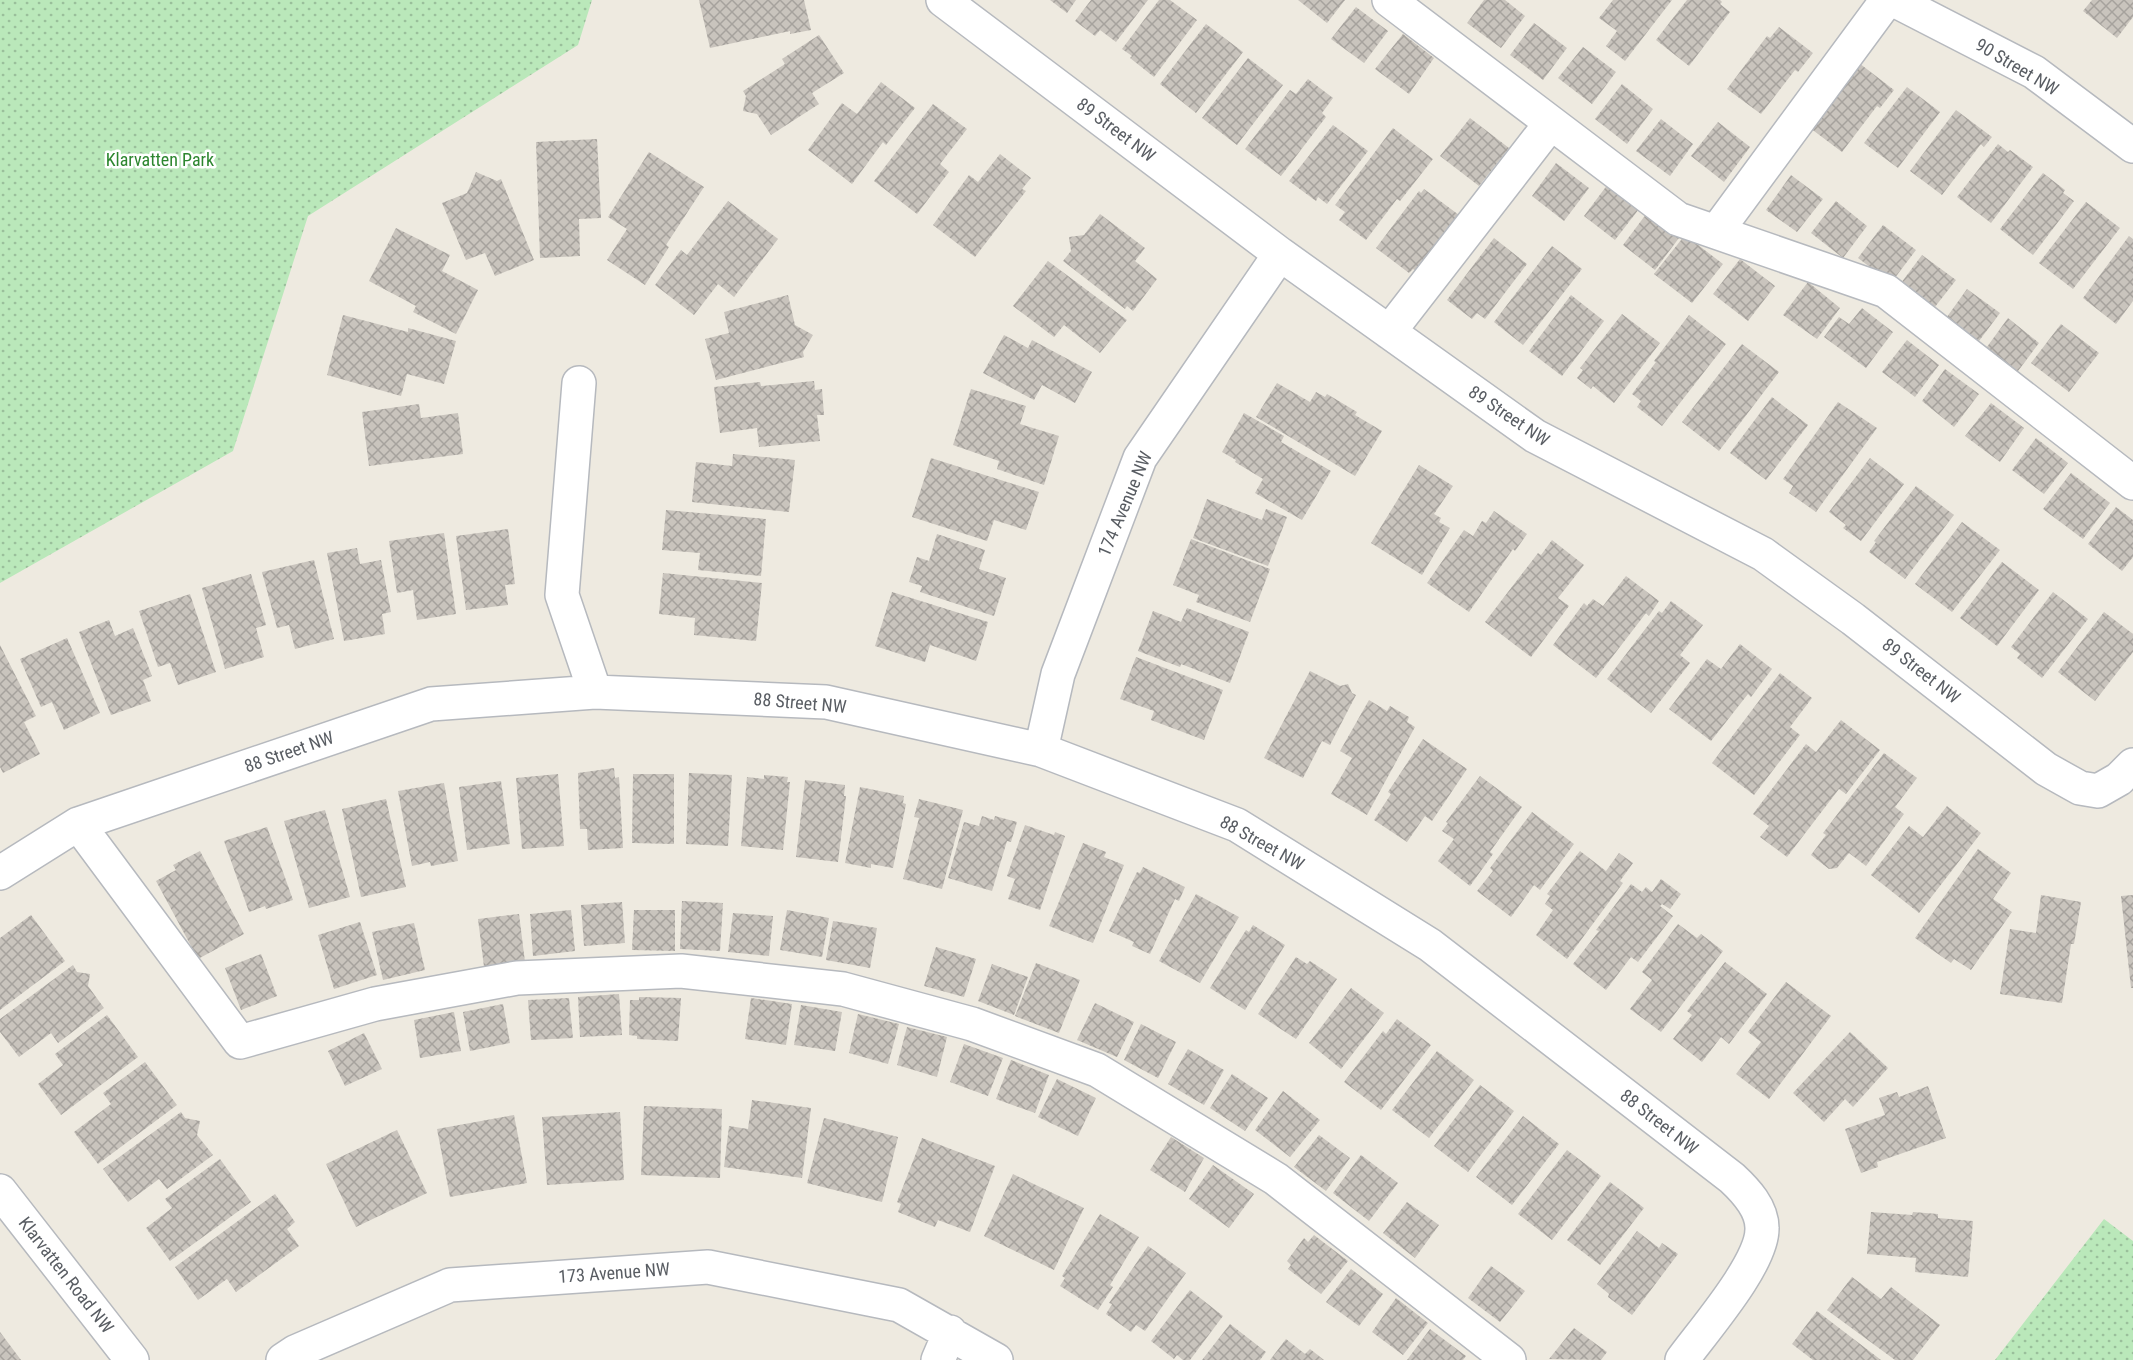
<svg xmlns="http://www.w3.org/2000/svg" width="2133" height="1360" font-family="'Roboto Condensed',sans-serif">
<style>
.park{fill:url(#park-dots)}
.building{fill:url(#building-cross-hatch)}
.lines{fill:none;stroke-linecap:round;stroke-linejoin:round}
.minor-casing{stroke:#b6b9be;stroke-width:36}
.minor{stroke:#fff;stroke-width:33}
.labels{text-anchor:middle;stroke-width:5;stroke-linejoin:round;paint-order:stroke}
.street-label{font-size:18px;fill:#595d63;stroke:#fff}
.park-label{font-size:18px;fill:#2d862f;stroke:#fff}
</style>
<defs>
<pattern id="park-dots" width="8" height="8" patternUnits="userSpaceOnUse" patternTransform="scale(1.5)"><rect width="8" height="8" fill="#bae8ba"/><path d="M2 2h.1M6 6h.1" fill="none" stroke="#9abf9b" stroke-width="1.8" stroke-linecap="round"/></pattern>
<pattern id="building-cross-hatch" width="8" height="8" patternUnits="userSpaceOnUse" patternTransform="scale(1.5)"><rect width="8" height="8" fill="#c9c4bd"/><path d="M0 0l8 8M0 8l8-8" fill="none" stroke="#a6a29d"/></pattern>
</defs>
<rect width="100%" height="100%" fill="#eeeae0"/>
<!-- park -->
<path class="park" d="M0,0H592L578,45L308,216L233,451L0,583Z
M2104,1219L2133,1241V1360H1995Z"/>
<!-- building -->
<path class="building" d="M699,0H804L811,30L790,34V31L710,48Z
M1050,0H1076L1067,13Z
M1091,0H1148L1116,42L1100,30L1095,36L1075,21Z
M1159,0H1170L1197,20L1154,77L1130,58L1132,56L1122,49Z
M1298,0H1345L1327,23Z
M1484,0H1505L1525,16L1501,48L1467,23Z
M1613,0H1672L1625,61L1606,46L1617,31L1599,18Z
M1687,0H1720L1722,2L1720,4L1730,12L1689,66L1656,40Z
M2092,0H2133V17L2117,38L2083,11Z
M1356,7L1388,31L1364,63L1331,39Z
M1534,23L1567,48L1543,80L1510,55Z
M1206,24L1243,52L1196,113L1160,84Z
M1779,27L1813,53L1798,72L1795,70L1761,114L1727,89L1767,36L1770,38Z
M1403,34L1434,58L1409,94L1375,69Z
M819,35L844,73L812,93L819,104L771,135L757,114L743,111L746,96L743,91L785,64L782,59Z
M1583,47L1616,72L1592,104L1558,78Z
M1248,58L1283,85L1237,145L1202,118Z
M1859,63L1894,90L1880,108L1877,106L1842,152L1810,128Z
M1308,79L1333,98L1322,113L1326,117L1281,176L1245,149L1290,90L1296,94Z
M881,82L915,108L886,145L883,142L852,184L808,150L842,103L857,114Z
M1622,84L1653,109L1627,144L1595,119Z
M1907,87L1940,112L1898,168L1864,143Z
M933,104L967,129L940,164L949,172L917,214L874,181Z
M1956,110L1992,137L1984,147L1981,144L1942,195L1910,171Z
M1470,118L1509,148L1479,186L1440,156Z
M1661,119L1693,144L1670,176L1636,151Z
M1718,122L1750,147L1724,182L1691,156Z
M1333,125L1368,151L1327,204L1318,197L1316,201L1289,181Z
M1393,128L1433,159L1400,201L1397,199L1366,240L1339,220L1345,212L1335,205Z
M597,139L601,218L579,219L580,256L540,258L536,142Z
M1998,144L2008,152L2010,150L2033,167L1991,223L1957,197Z
M649,152L704,187L666,245L669,247L645,285L607,260L627,229L608,217Z
M1000,154L1031,178L1022,189L1026,191L975,257L933,225L969,175L978,182Z
M1556,163L1589,188L1564,221L1532,196Z
M476,172L497,181L501,179L534,260L495,276L485,253L466,260L442,203L467,193Z
M2043,173L2065,190L2063,193L2074,201L2033,255L2000,229Z
M1791,175L1823,199L1797,232L1766,210Z
M1608,184L1639,209L1615,240L1584,216Z
M1424,189L1459,215L1416,271L1413,269L1409,273L1376,248L1419,191L1421,193Z
M728,201L778,239L734,297L718,284L694,315L655,285L681,250L687,255Z
M1836,201L1867,226L1843,258L1811,233Z
M2086,202L2120,228L2073,289L2039,263Z
M1647,213L1679,238L1655,270L1623,245Z
M1100,214L1145,248L1135,261L1157,279L1133,311L1127,306L1125,309L1063,261L1071,251L1069,237L1084,235Z
M1883,225L1916,250L1891,283L1858,258Z
M396,228L450,255L442,271L478,290L456,334L413,312L416,306L369,281Z
M1685,235L1723,264L1692,303L1654,274Z
M2129,236L2133,239V301L2116,324L2083,298Z
M1494,238L1527,264L1485,319L1477,313L1472,319L1447,300Z
M1552,246L1582,269L1523,345L1494,322Z
M1922,255L1956,280L1931,312L1898,287Z
M1740,259L1775,286L1748,321L1713,294Z
M1048,261L1127,320L1100,353L1064,325L1054,337L1013,306Z
M1808,282L1840,308L1817,339L1783,315Z
M1967,289L2000,313L1976,345L1944,321Z
M788,295L795,325L813,335L803,352L804,357L716,380L705,339L729,333L724,312Z
M1571,295L1604,321L1562,376L1529,351Z
M1862,308L1893,332L1866,368L1824,337L1839,317L1849,324Z
M1622,314L1660,343L1614,403L1593,386L1591,389L1577,378L1583,370L1580,368Z
M343,315L408,332V328L456,341L444,384L407,374L401,396L327,375Z
M1689,315L1726,344L1662,426L1637,407L1641,401L1632,394L1656,362L1654,361Z
M2008,318L2039,343L2015,375L1984,351Z
M2061,324L2099,353L2069,392L2031,363Z
M1004,335L1028,348L1032,340L1092,372L1075,403L1042,385L1034,400L983,373Z
M1907,340L1939,365L1915,397L1882,372Z
M1742,344L1779,372L1719,451L1682,422Z
M1945,369L1979,394L1954,427L1922,401Z
M814,381L815,390L822,389L824,415H817L820,441L759,447L757,428L720,433L714,387L760,382L761,386Z
M1277,383L1310,402L1316,392L1325,397L1327,394L1357,412L1355,415L1382,431L1355,476L1256,417Z
M971,389L1026,406L1020,424L1059,436L1044,485L997,469L999,461L953,445Z
M1772,397L1808,425L1766,480L1730,453Z
M1838,402L1877,428L1816,512L1789,493L1793,486L1783,479Z
M1991,403L2024,428L2000,462L1965,436Z
M419,404L421,418L458,413L463,454L369,466L362,412Z
M1244,413L1284,436L1281,442L1331,471L1302,520L1255,493L1263,479L1235,462L1236,460L1222,452Z
M2036,438L2068,463L2044,494L2012,470Z
M733,454L795,460L789,512L692,502L696,462L732,466Z
M931,458L1039,492L1026,530L994,520L987,541L912,517Z
M1870,458L1904,484L1861,541L1843,528L1846,525L1829,512Z
M1419,465L1453,486L1434,514L1441,518L1439,522L1450,528L1422,575L1371,543Z
M2071,473L2110,503L2083,539L2043,509Z
M1916,486L1954,515L1905,579L1869,552L1876,542L1874,541Z
M1207,499L1262,520L1266,509L1287,517L1268,566L1193,538Z
M2116,507L2133,520V557L2122,571L2088,544Z
M666,510L766,519L761,576L698,570L700,553L662,550Z
M1494,511L1527,534L1515,551L1513,549L1469,612L1427,583L1464,530L1473,536L1482,521L1486,523Z
M1962,522L2000,550L1952,612L1915,584Z
M508,529L515,584L505,585L508,605L466,610L456,536Z
M444,533L456,614L417,620L413,590L397,593L389,541Z
M937,534L985,550L979,569L1006,578L994,616L920,592L922,586L909,582L917,557L929,561Z
M1191,539L1270,569L1250,622L1196,602L1199,595L1173,585Z
M1552,540L1584,565L1558,598L1569,606L1531,657L1485,622L1538,553L1541,555Z
M357,548L360,564L381,560L391,612L382,614L385,634L344,641L327,553Z
M314,560L334,639L295,649L289,625L277,628L262,572Z
M2002,562L2039,590L1997,646L1960,618Z
M663,573L762,583L756,641L694,635L695,618L659,614Z
M251,574L266,625L256,628L264,657L225,669L202,588Z
M1626,576L1659,601L1649,616L1646,613L1596,678L1553,645L1584,603L1587,606L1593,599L1603,606Z
M892,592L988,622L976,661L930,645L925,662L875,646Z
M2053,592L2088,619L2042,678L2017,658L2020,654L2011,647Z
M190,594L216,672L178,685L170,663L158,667L139,611Z
M1671,601L1703,625L1680,655L1690,663L1651,713L1607,679L1659,611L1662,613Z
M1187,608L1249,632L1230,683L1181,664L1180,667L1138,651L1153,611L1181,622Z
M2104,612L2133,634V652L2095,701L2058,672Z
M109,620L115,636L133,628L152,676L143,680L151,701L111,715L79,632Z
M67,638L100,713L64,730L52,702L41,707L20,659Z
M1740,644L1772,669L1751,697L1748,694L1711,741L1669,709L1707,659L1721,669Z
M0,645L36,716L24,722L40,754L3,773L0,767Z
M1136,657L1223,690L1204,740L1151,720L1154,711L1120,699Z
M1310,671L1340,686L1348,684L1352,693L1356,695L1330,745L1322,741L1303,778L1264,758Z
M1780,673L1812,698L1790,727L1800,735L1754,795L1712,763Z
M1369,700L1387,711L1390,706L1409,717L1407,722L1415,727L1367,815L1331,794L1352,758L1340,751Z
M1841,720L1880,750L1846,794L1839,789L1787,857L1760,837L1769,826L1753,814L1806,744L1816,752Z
M1423,739L1467,769L1432,821L1425,816L1407,842L1374,820L1391,794L1388,792Z
M1884,753L1917,778L1895,807L1904,814L1866,866L1849,853L1837,868L1829,869L1811,855L1826,835L1823,833Z
M614,768L615,778L619,777L623,848L588,850L587,829H580L578,773Z
M689,773L732,775L728,846L686,844Z
M558,774L564,846L522,849L516,778Z
M633,774H674V844L632,843Z
M764,775L788,777L787,782H790L783,850L741,846L747,777L764,779Z
M1480,776L1522,807L1490,852L1493,854L1470,886L1438,861L1454,839L1442,831L1448,823L1446,822Z
M805,780L845,785L844,796H846L838,862L796,857Z
M501,781L510,844L467,850L459,787Z
M444,783L458,861L431,866L430,862L412,866L398,791Z
M860,787L904,796L903,803L906,804L893,868L871,864V868L845,863Z
M386,799L406,887L361,897L342,809Z
M919,799L963,810L942,889L903,879L919,818L914,817Z
M1947,806L1981,833L1919,913L1871,875L1909,826L1923,837Z
M325,810L350,897L309,908L284,821Z
M1532,812L1574,844L1540,890L1534,885L1511,917L1477,891L1493,871L1490,868Z
M982,816L994,820L995,816L1017,822L1011,842L1007,841L992,891L948,878L964,822L979,826Z
M1025,825L1054,835L1055,832L1065,836L1040,910L1008,899L1015,879L1007,876Z
M267,827L293,900L266,909L265,906L249,912L224,841Z
M1083,843L1106,852L1104,857L1124,865L1093,943L1049,926Z
M1978,849L2011,873L1993,899L2012,912L1971,970L1954,959L1951,963L1915,938Z
M200,851L244,934L198,959L156,881L176,870L173,865Z
M1580,851L1606,871L1619,853L1633,863L1620,881L1623,883L1567,959L1536,935L1553,910L1545,904L1550,896L1547,894Z
M1143,867L1185,887L1179,901L1175,899L1150,954L1132,946L1134,942L1109,931L1137,872L1140,873Z
M1661,879L1681,894L1670,909L1662,904L1660,906L1673,916L1638,962L1631,957L1606,990L1573,964L1599,931L1596,930L1631,884L1642,892L1646,887L1652,892Z
M1196,894L1239,917L1200,983L1159,961Z
M2041,895L2081,902L2074,944H2071L2062,1003L2000,994L2010,929L2036,933Z
M2133,895V988H2131L2121,896Z
M682,901L723,903L720,951L680,949Z
M622,902L625,943L584,946L581,905Z
M571,910L575,951L533,956L530,914Z
M634,910H675V951L632,950Z
M787,910L829,918L822,957L780,950Z
M733,913L773,916L769,956L728,952Z
M519,914L525,962L484,967L478,919Z
M31,915L65,961L0,1010V938Z
M833,921L877,928L870,968L826,960Z
M360,922L377,975L334,989L318,935Z
M414,923L425,970L383,980L372,932Z
M1678,924L1697,938L1701,934L1723,951L1661,1032L1630,1009L1652,980L1642,972Z
M1253,925L1285,945L1245,1010L1210,988L1246,930L1249,932Z
M936,947L976,959L964,997L924,986Z
M261,954L277,996L241,1010L225,968Z
M1296,957L1307,964L1310,961L1337,979L1296,1039L1258,1014Z
M1725,962L1767,994L1729,1044L1721,1037L1702,1062L1673,1039L1692,1015L1687,1011Z
M1036,963L1080,980L1059,1033L1015,1016Z
M992,964L1028,977L1014,1015L978,1001Z
M73,965L77,972L90,974L88,986L104,1008L58,1043L51,1033L19,1057L0,1032V1019Z
M1786,982L1831,1016L1769,1099L1736,1074L1761,1042L1748,1032Z
M1351,988L1384,1013L1341,1069L1309,1043Z
M619,994L622,1035L580,1037L578,997Z
M639,997L681,998L678,1041L637,1039V1036L629,1035L630,1000H639Z
M569,998L573,1038L531,1040L528,1000Z
M751,998L792,1004L786,1045L745,1039Z
M1095,1003L1134,1022L1117,1057L1077,1040Z
M503,1004L510,1043L470,1051L463,1012Z
M801,1005L842,1012L835,1051L794,1045Z
M454,1012L461,1051L420,1058L414,1020Z
M858,1014L899,1024L888,1064L849,1053Z
M107,1015L138,1057L61,1115L38,1084L63,1065L55,1054Z
M1397,1019L1431,1045L1381,1110L1344,1082L1383,1031L1386,1034Z
M1141,1024L1176,1042L1158,1078L1124,1060Z
M907,1027L947,1037L937,1077L897,1065Z
M1850,1032L1888,1068L1853,1107L1845,1099L1824,1122L1793,1093Z
M364,1033L382,1069L345,1086L328,1051Z
M964,1044L1003,1058L988,1096L950,1082Z
M1188,1049L1224,1070L1204,1105L1168,1084Z
M1437,1051L1474,1080L1429,1138L1392,1110Z
M1011,1060L1049,1075L1035,1113L996,1099Z
M145,1062L177,1105L98,1164L74,1132L111,1104L103,1093Z
M1232,1074L1268,1098L1245,1131L1210,1108Z
M1057,1079L1096,1098L1078,1136L1038,1117Z
M1480,1085L1514,1111L1468,1172L1434,1146Z
M1928,1086L1946,1138L1877,1162L1878,1167L1861,1173L1845,1129L1885,1115L1879,1098L1897,1092L1899,1097Z
M1283,1091L1320,1120L1290,1157L1255,1130Z
M752,1100L811,1108L802,1178L724,1167L729,1126L748,1129Z
M644,1106L722,1109L720,1178L641,1175Z
M181,1112L185,1118L200,1121L197,1135L213,1155L167,1189L159,1179L128,1202L103,1169Z
M620,1112L624,1180L547,1185L542,1117Z
M514,1115L527,1183L450,1197L437,1129Z
M1523,1116L1559,1144L1512,1205L1476,1177Z
M824,1118L898,1137L882,1202L807,1183Z
M397,1130L427,1193L356,1227L326,1164Z
M1319,1135L1350,1158L1326,1191L1294,1167Z
M1171,1137L1204,1158L1185,1192L1150,1170Z
M922,1138L995,1166L970,1232L938,1220L935,1227L898,1212L901,1204L897,1202Z
M1567,1150L1601,1176L1552,1240L1518,1214Z
M1361,1155L1398,1183L1369,1221L1333,1193Z
M220,1159L251,1202L170,1261L146,1228L172,1208L165,1199Z
M1213,1165L1254,1194L1229,1228L1189,1199Z
M1013,1174L1084,1208L1054,1270L984,1236Z
M1610,1182L1644,1208L1600,1265L1567,1240Z
M275,1194L295,1222L287,1229L299,1246L236,1292L227,1279L198,1300L175,1267Z
M1407,1202L1439,1225L1415,1258L1383,1233Z
M1871,1212L1912,1215L1913,1212L1938,1214V1218L1973,1221L1968,1277L1915,1272L1916,1258L1867,1254Z
M1100,1214L1139,1237L1110,1285L1113,1287L1098,1310L1060,1286L1065,1278L1062,1276Z
M1637,1231L1659,1248L1662,1243L1678,1254L1632,1315L1608,1297L1609,1294L1597,1284Z
M1314,1235L1348,1261L1321,1294L1288,1269L1291,1265L1287,1261L1304,1238L1308,1242Z
M1148,1246L1186,1273L1145,1331L1136,1325L1131,1332L1106,1314L1112,1304L1109,1303Z
M1491,1266L1525,1291L1500,1322L1468,1298Z
M1351,1269L1383,1294L1359,1326L1326,1302Z
M1852,1277L1881,1299L1891,1287L1940,1325L1913,1360H1895L1827,1310Z
M1190,1290L1223,1316L1190,1360H1183L1177,1355L1174,1359L1151,1341Z
M1396,1298L1428,1323L1403,1355L1372,1332Z
M1817,1311L1881,1360H1813L1792,1344Z
M1230,1324L1266,1352L1260,1360H1202Z
M1574,1328L1607,1352L1601,1360L1549,1359Z
M1430,1329L1466,1356L1463,1360H1407Z
M0,1332L21,1360H0Z
M1286,1339L1305,1354L1310,1349L1324,1360H1270Z"/>
<g class="lines">
<!-- minor casing -->
<g class="minor-casing">
<path id="minor" d="M943,0L1280,254L1535,436L1763,554L1853,619L2046,769L2080,788L2098,791L2119,779L2133,765
M1389,0L1678,219L1886,291L2133,483
M1894,0L2034,72L2133,146
M1716,232L1887,0
M1389,332L1551,123
M579,383L562,595L595,692
M1041,750L1058,674L1140,458L1280,254
M78,824L240,1042L375,1004L517,978L681,971L843,989L972,1024L1097,1070L1276,1179L1509,1360
M0,873L78,824L431,704L595,692L826,702L1041,750L1237,825L1430,945L1732,1178C1746,1191 1762,1208 1762,1228C1763,1263 1703,1331 1682,1360
M0,1191L132,1360
M283,1360L295,1352L450,1285L708,1267L899,1305L996,1360
M938,1360L950,1332"/>
</g>
<!-- minor -->
<use href="#minor" class="minor"/>
</g>
<g class="labels">
<!-- street labels -->
<g class="street-label">
<text transform="translate(2017 67) rotate(31)" y="6">90 Street NW</text>
<text transform="translate(1116 130) rotate(37)" y="6">89 Street NW</text>
<text transform="translate(1509 416) rotate(34)" y="6">89 Street NW</text>
<text transform="translate(1125 504) rotate(-67)" y="6">174 Avenue NW</text>
<text transform="translate(1921 671) rotate(38)" y="6">89 Street NW</text>
<text transform="translate(800 703) rotate(5)" y="6">88 Street NW</text>
<text transform="translate(289 752) rotate(-19)" y="6">88 Street NW</text>
<text transform="translate(1262 843) rotate(29)" y="6">88 Street NW</text>
<text transform="translate(1659 1122) rotate(38)" y="6">88 Street NW</text>
<text transform="translate(614 1273) rotate(-4)" y="6">173 Avenue NW</text>
<text transform="translate(66 1275) rotate(52)" y="6">Klarvatten Road NW</text>
</g>
<!-- park labels -->
<g class="park-label">
<text x="160" y="166">Klarvatten Park</text>
</g>
</g>
</svg>
